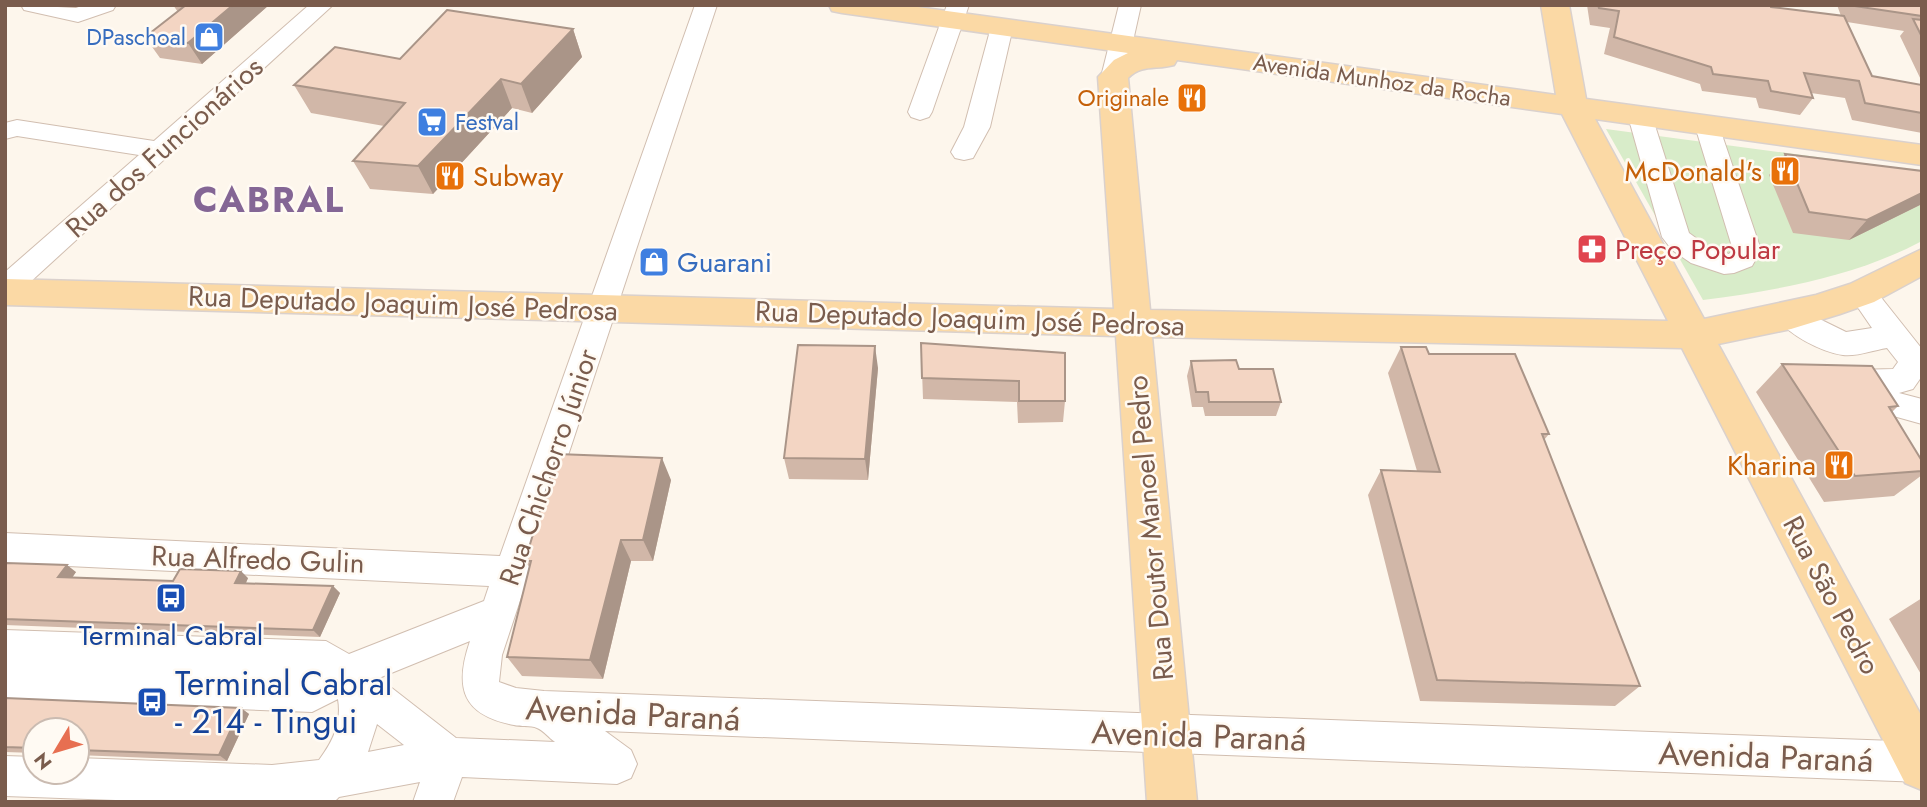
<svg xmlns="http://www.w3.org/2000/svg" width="1927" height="807" font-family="Jost,sans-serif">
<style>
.green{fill:#d8ecc9}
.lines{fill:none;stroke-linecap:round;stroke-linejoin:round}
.minor-casing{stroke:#d1beb0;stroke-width:2}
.major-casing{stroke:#dad1cd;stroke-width:3}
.minor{fill:#fff;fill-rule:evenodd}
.major{fill:#fbd9a5;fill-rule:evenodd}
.wall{fill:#d1b7a8}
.shaded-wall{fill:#aa9588}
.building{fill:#f3d5c3;stroke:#aa9588;stroke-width:2}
.labels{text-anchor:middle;stroke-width:5;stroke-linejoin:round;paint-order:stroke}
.far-shop-label{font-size:23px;fill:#366cbe;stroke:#fffaf3;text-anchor:end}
.far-street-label{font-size:23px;fill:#7a5c4d;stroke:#fffaf3}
.far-food-label{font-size:23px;fill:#c56008;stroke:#fffaf3;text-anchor:end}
.street-label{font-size:28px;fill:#7a5c4d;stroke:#fffaf3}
.food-label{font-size:28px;fill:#c56008;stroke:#fffaf3;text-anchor:end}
.health-label{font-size:28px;fill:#be3a42;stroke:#fffaf3;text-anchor:start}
.shop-label{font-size:28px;fill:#366cbe;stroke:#fffaf3;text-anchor:start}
.transit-label{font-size:28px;fill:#164399;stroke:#fffaf3}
.near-transit-label{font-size:33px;fill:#164399;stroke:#fffaf3;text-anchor:start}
.near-street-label{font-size:33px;fill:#7a5c4d;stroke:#fffaf3}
.district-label{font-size:35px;font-weight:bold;letter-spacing:2px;fill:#846695;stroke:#fffaf3}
</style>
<rect width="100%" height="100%" fill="#fdf6ec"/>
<!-- green -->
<path class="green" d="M1606,129L1922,171V241C1854,277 1778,290 1703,300Z"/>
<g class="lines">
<!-- minor casing -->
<g class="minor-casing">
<path id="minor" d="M21,5L76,8L84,5H116L113,10L78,22L24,10Z
M309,5H333L15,296L5,299V272L139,155L17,136L5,139V123L17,120L154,141Z
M695,5H717L502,655L499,682L516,688L544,691L1922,742V782L605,731L631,750L637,764L631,778L617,784L462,777L453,802H413L420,782L339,797L334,802H171L5,796V756L35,757V772H77V758L272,765L319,760C333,741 342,723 338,699L312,712L5,700V630L326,641L349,654L484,601L489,586L5,563V533L500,556ZM470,641C454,688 462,715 514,725C521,727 530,725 537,728C543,730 549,738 555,742L456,738L379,678ZM377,724L404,745L368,752Z
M947,5H969L932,112L929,117L920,120L911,117L908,112Z
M1119,5H1141L1125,77L1121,82H1105L1101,77Z
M1002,20L1010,22L1013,27L990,127L973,158L964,160L955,158L951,152L964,127L991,27L994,22Z
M1640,108L1649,111L1652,116L1689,233L1711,249L1729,254L1733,250L1695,126L1699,120L1708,118L1717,120L1761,250L1752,266L1734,273L1724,274L1691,263L1672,250L1662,237L1628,116L1631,111Z
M1862,283L1872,286L1922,349V376L1913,389L1899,393L1922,399V424L1854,405L1840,382L1844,374L1855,370L1893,369L1898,362L1887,348C1874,350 1856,357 1843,355C1822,352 1786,334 1776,316L1781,308L1791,305L1846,332L1872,328L1848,293L1852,286Z"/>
</g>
<!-- major casing -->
<g class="major-casing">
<path id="major" d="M829,5H903L1556,95L1541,5H1569L1586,99L1922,145V165L1595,119L1704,319L1816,295L1850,284L1922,249V276L1874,302L1840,314L1791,329L1718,344L1922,717V790L1905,783L1682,348L1152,337L1197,802H1147L1116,336L5,305V279L1114,309L1098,77L1114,60L1128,53L842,13L832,11ZM1177,60L1562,114L1668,321L1150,310L1128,78C1142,64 1156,70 1174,65Z"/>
</g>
<!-- minor -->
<use href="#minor" class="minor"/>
<!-- major -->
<use href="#major" class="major"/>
</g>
<!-- wall -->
<path class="wall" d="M173,5H269L202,64L160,58L145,37L178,12Z
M1587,5H1770L1771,7L1841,16L1837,5H1922V82L1900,36L1904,31L1847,22L1872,76L1922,85V133L1852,120L1845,98L1811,93L1813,98L1800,115L1759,108L1756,98L1702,91L1700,84L1604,54L1610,28L1590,25Z
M573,29L582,57L532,113L512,108L433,194L370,189L353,161L384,126L311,113L294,85L400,59Z
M1785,154L1922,171V204L1849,240L1793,233L1769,175Z
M921,343L1065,353V401L1063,422L1018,423L1017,402L923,399Z
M1401,347L1429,354L1549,434L1544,440L1640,686L1615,706L1420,701L1368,495L1381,470L1417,471L1388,373Z
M1191,361L1239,369L1281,402L1276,416H1205L1203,407H1192L1187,376Z
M1782,364L1898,406L1892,412L1922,461V475L1894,496L1824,502L1756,392Z
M878,368L868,480L789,479L784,458Z
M671,480L653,561H631L603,679L522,676L507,657L530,568L525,561Z
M5,564L76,572L72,577L173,581L248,578L246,583L333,586L340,593L320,637L5,625Z
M1922,598V676L1889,619Z
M5,698L241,708L249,714L227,761L77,755V730H35V753L5,752Z"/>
<!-- shaded-wall -->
<path class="shaded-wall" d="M233,5H269L202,64L188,43Z
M573,29L582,57L532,113L521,84Z
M501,79L512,108L433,194L418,166Z
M1922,193V204L1849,240L1867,220Z
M875,346L878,368L868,480L865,459Z
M662,458L671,480L653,561L643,540Z
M621,540L631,561L603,679L590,660Z
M67,565L76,572L68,584L58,577Z
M241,571L248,578L243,589L235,583Z
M333,586L340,593L320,637L313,630Z
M241,708L249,714L227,761L219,755Z"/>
<!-- building -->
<path class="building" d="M186,5H233L188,43L145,37Z
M1598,5H1770L1771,7L1844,16L1872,76L1922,85V113L1865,103L1859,81L1804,73L1813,98L1771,91L1768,81L1713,74L1711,67L1614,37L1619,11L1599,8Z
M1854,5H1922V16L1854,6Z
M447,10L573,29L521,84L501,79L418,166L353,161L405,103L294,85L335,47L400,59Z
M1913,19L1922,20V37Z
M1785,154L1922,171V193L1867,220L1809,212Z
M921,343L1065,353V401H1019V381L922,378Z
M798,345L875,346L865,459L784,458Z
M1401,347H1426L1429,354H1515L1549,434H1542L1640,686L1437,680L1381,470L1440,472Z
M1236,360L1239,369H1273L1281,402H1209L1208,392H1196L1191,361Z
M1782,364L1872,366L1898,406L1889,407L1922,461V471L1855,476Z
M557,454L662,458L643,540H621L590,660L507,657L531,561H525Z
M6,563L67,565L58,577L173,581L180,569L241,571L235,583L333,586L313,630L5,619Z
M5,698L241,708L219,755L77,750V730H35V748L5,747Z"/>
<!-- icons -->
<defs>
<g id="shop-square" transform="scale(1.575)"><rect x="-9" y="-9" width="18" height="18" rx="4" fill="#3f7fe0" stroke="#fffaf3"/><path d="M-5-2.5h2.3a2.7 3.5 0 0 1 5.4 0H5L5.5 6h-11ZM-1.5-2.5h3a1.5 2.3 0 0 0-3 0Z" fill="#fff"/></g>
<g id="restaurant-square" transform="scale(1.575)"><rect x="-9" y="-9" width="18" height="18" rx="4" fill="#e8710a" stroke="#fffaf3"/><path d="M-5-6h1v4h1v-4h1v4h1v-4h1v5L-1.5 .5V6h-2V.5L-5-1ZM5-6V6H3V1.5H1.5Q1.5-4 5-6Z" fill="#fff"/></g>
<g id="supermarket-square" transform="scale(1.575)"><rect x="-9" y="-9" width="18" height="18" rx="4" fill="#3f7fe0" stroke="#fffaf3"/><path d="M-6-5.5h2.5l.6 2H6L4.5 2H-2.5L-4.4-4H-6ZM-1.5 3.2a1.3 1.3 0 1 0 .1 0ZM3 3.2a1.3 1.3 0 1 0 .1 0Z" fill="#fff"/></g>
<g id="pharmacy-square" transform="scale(1.575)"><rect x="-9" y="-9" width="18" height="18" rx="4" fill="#e0444e" stroke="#fffaf3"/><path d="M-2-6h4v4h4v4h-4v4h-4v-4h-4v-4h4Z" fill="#fff"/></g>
<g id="bus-square" transform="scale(1.575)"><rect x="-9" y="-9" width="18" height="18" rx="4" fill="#1a4fb4" stroke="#fffaf3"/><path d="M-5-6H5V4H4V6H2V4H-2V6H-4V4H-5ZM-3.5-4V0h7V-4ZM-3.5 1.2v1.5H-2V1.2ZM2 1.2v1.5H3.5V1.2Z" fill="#fff"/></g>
</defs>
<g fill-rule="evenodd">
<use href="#shop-square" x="209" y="37"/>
<use href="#restaurant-square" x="1192" y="98"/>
<use href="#supermarket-square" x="432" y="122"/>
<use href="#restaurant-square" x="1785" y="171"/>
<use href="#restaurant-square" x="450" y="176"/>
<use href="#pharmacy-square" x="1592" y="249"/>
<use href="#shop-square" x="654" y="262"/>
<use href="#restaurant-square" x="1839" y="465"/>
<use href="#bus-square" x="171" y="598"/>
<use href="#bus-square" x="152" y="702"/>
</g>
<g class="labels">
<!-- far-shop labels -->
<g class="far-shop-label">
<text x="186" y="45">DPaschoal</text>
<text x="455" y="130" text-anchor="start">Festval</text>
</g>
<!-- far-street labels -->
<g class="far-street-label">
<text transform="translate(1382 80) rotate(8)" y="8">Avenida Munhoz da Rocha</text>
</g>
<!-- far-food labels -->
<g class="far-food-label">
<text x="1169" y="106">Originale</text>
</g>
<!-- street labels -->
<g class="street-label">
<text transform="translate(164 147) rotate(-42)" y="10">Rua dos Funcionários</text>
<text transform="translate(403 303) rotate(2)" y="10">Rua Deputado Joaquim José Pedrosa</text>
<text transform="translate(970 318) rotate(2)" y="10">Rua Deputado Joaquim José Pedrosa</text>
<text transform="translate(548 467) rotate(-71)" y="10">Rua Chichorro Júnior</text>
<text transform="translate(1150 528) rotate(-95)" y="10">Rua Doutor Manoel Pedro</text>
<text transform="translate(258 559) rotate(2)" y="10">Rua Alfredo Gulin</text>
<text transform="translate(1832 595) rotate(62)" y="10">Rua São Pedro</text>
</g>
<!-- food labels -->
<g class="food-label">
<text x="1762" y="181">McDonald's</text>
<text x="473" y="186" text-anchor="start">Subway</text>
<text x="1816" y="475">Kharina</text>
</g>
<!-- health labels -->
<g class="health-label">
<text x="1615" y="259">Preço Popular</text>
</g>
<!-- shop labels -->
<g class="shop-label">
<text x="677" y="272">Guarani</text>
</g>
<!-- transit labels -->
<g class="transit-label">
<text x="171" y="645">Terminal Cabral</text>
</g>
<!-- near-transit labels -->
<g class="near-transit-label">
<text x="175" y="695">Terminal Cabral<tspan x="175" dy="38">- 214 - Tingui</tspan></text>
</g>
<!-- near-street labels -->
<g class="near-street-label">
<text transform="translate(633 713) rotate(3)" y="12">Avenida Paraná</text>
<text transform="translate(1199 735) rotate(2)" y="12">Avenida Paraná</text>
<text transform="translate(1766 756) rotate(2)" y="12">Avenida Paraná</text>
</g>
<!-- district labels -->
<g class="district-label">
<text x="269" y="212">CABRAL</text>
</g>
</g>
<!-- border -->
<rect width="1927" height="807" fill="none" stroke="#7a5c4d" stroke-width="14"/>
<!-- north arrow -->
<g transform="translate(56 751) rotate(232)"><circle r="33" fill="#fffaf3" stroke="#cabbb1" stroke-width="2"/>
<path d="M0-5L12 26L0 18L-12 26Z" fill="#e76f51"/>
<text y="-10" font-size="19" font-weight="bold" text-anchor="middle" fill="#7a5c4d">N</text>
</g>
</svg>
